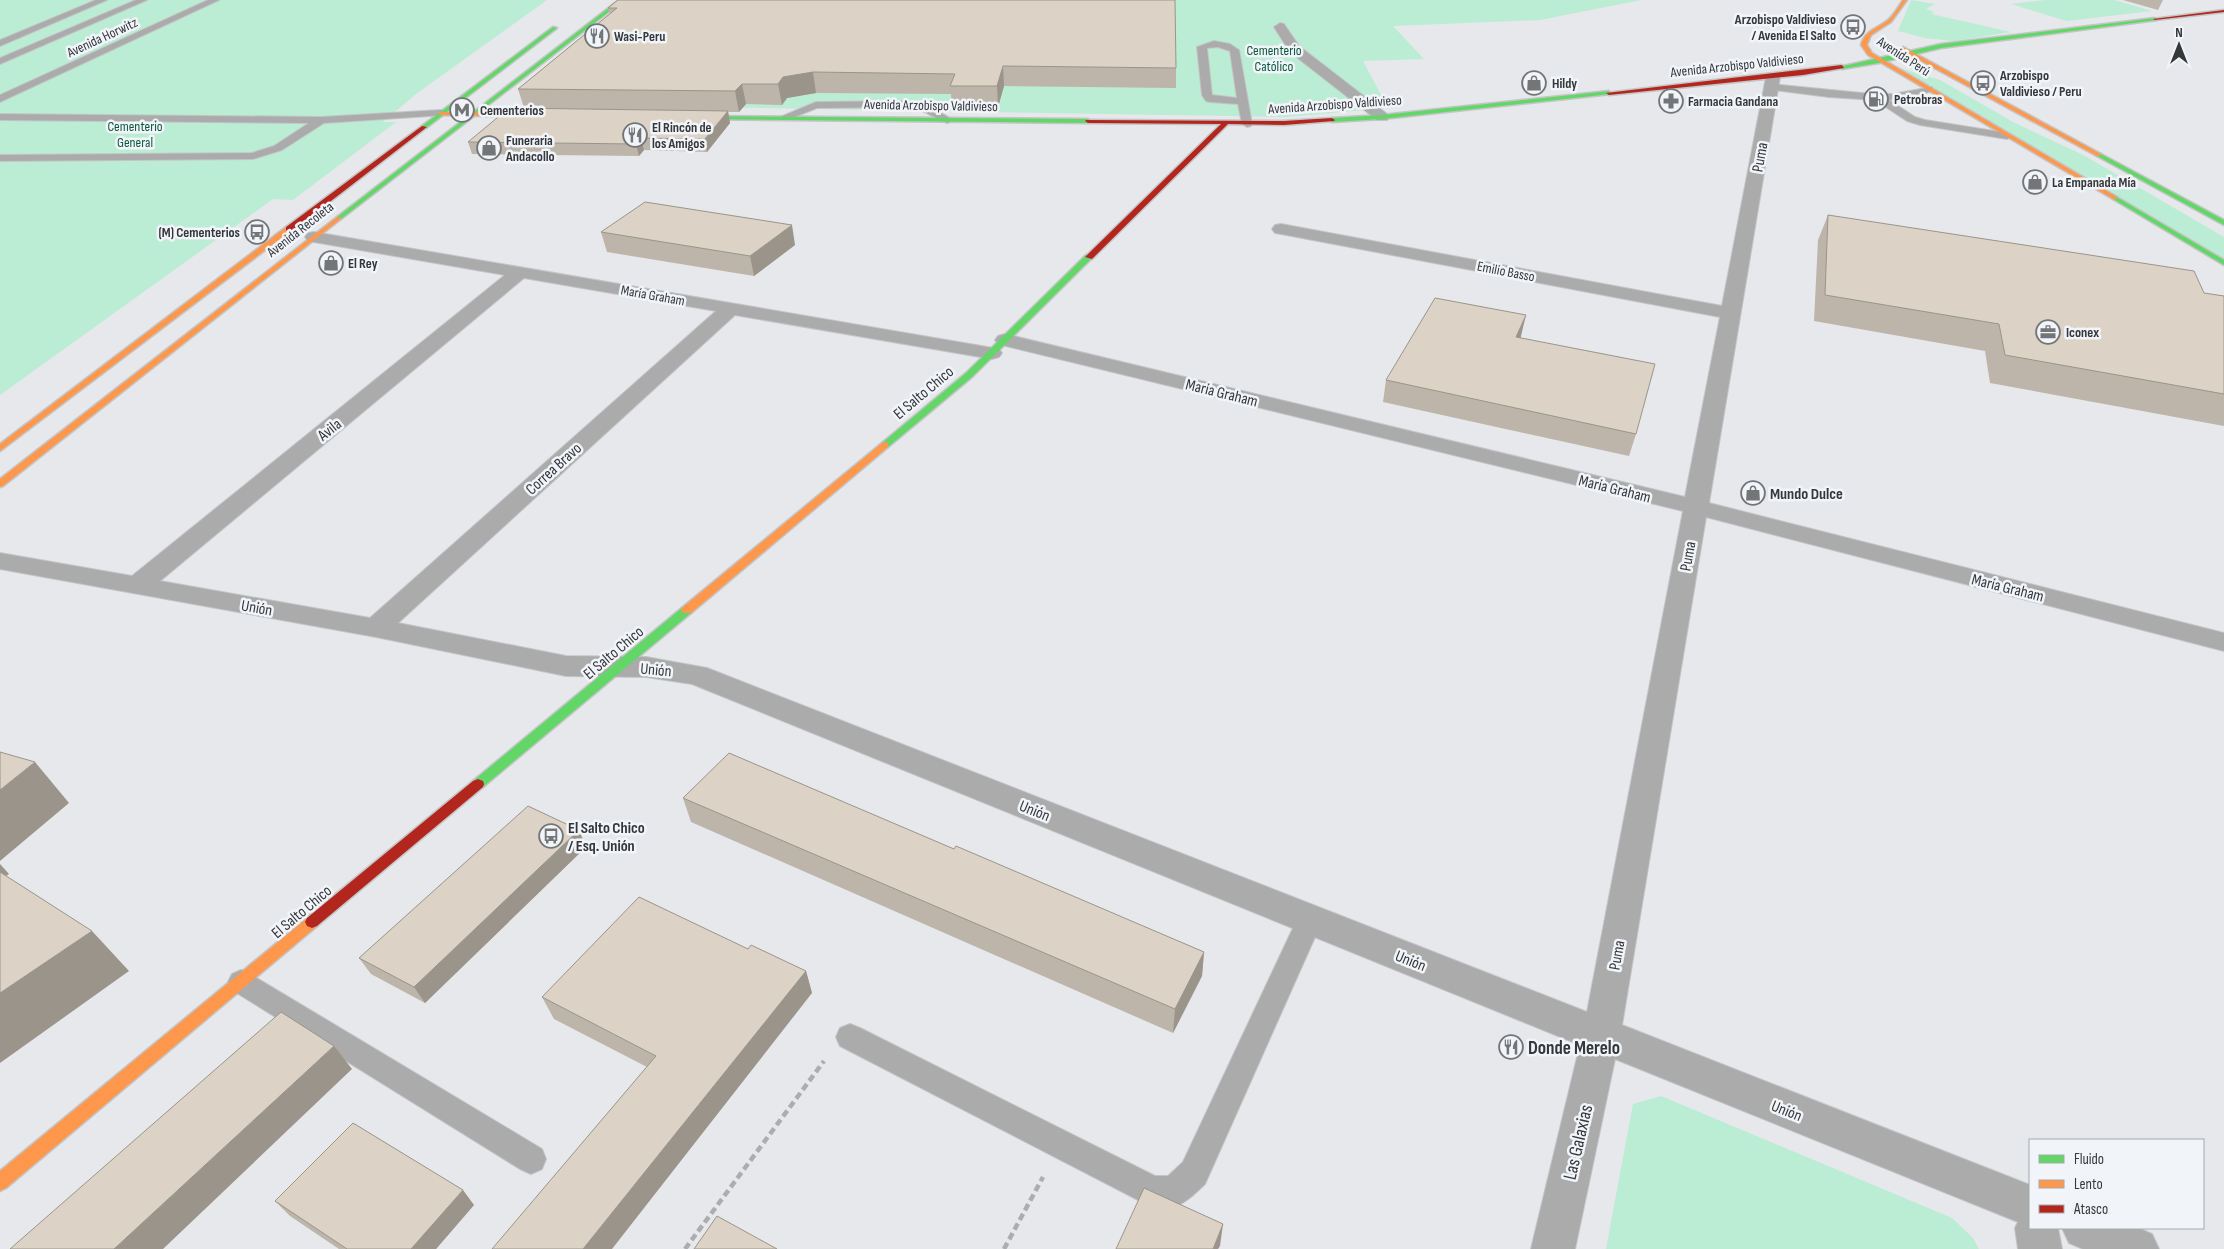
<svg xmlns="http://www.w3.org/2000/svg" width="2224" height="1249" font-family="'Sofia Sans Condensed',sans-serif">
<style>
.green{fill:#bbecd4}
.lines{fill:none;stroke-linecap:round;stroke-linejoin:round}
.lane-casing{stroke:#c4c5c7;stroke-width:2}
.street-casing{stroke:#c4c5c7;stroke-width:2}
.fast-casing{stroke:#c4c5c7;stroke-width:3}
.slow-casing{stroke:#c4c5c7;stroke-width:3}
.jam-casing{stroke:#c4c5c7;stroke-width:3}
.path{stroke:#adacaf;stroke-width:4.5;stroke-dasharray:7 4;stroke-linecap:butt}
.lane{fill:#ababab;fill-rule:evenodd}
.street{fill:#ababab;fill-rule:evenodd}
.fast{fill:#63d668;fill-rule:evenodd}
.slow{fill:#ff974d;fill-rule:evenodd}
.jam{fill:#b3261e;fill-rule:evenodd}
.wall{fill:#bdb5aa}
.shaded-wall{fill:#9a948b}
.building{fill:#dcd3c6;stroke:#9a948b}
.labels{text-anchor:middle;stroke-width:5;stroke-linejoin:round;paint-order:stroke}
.far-poi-label{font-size:14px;font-weight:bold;fill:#363739;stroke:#f1f5fa;text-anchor:start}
.far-street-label{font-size:14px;fill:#363739;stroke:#f1f5fa}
.far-park-label{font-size:14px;fill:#0c583b;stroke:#f1f5fa}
.street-label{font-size:16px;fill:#363739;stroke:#f1f5fa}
.poi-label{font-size:16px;font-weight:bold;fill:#363739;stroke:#f1f5fa;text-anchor:start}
.near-poi-label{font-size:19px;font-weight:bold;fill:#363739;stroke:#f1f5fa;text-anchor:start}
.near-street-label{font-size:19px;fill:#363739;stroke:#f1f5fa}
</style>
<rect width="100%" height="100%" fill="#e6e8eb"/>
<!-- green -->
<path class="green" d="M0,0H547L416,94L383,122H396L293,200L273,199L0,395Z
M677,0H1641L1540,20L1393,26L1424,59L1363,61L1388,108L1286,117L522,104L597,39Z
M1911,0L1935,4L1926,9L1934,12L1931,14L2011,32L1954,41L1925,38L1898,31Z
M2046,0H2114L2152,11L2067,21L2011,4Z
M1896,67L1940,80L2013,122L2085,156L2224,237V259Z
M1661,1096L1952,1218L1973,1238L1979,1249H1606L1633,1104Z"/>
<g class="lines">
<!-- lane casing -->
<g class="lane-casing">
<path id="lane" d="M96,0H107L0,46V40Z
M136,0H147L0,64V58Z
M208,0H219L0,102V95Z
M1214,41L1230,44L1239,50L1252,124L1251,126L1247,127L1242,124L1238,104L1210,102L1206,101L1202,95L1197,47ZM1218,47L1230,51L1237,98L1212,95L1207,48Z
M1771,84L1872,94H1893L1932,87V91L1912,97L1889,100L1915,117L1925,120L2007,133L2012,136L2007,139L1920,125L1907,121L1875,100L1829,97L1767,89V85Z
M909,101L926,104L953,120L948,123L944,122L919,109L909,107L817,108L787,120H779L778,118L816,102Z
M441,110L445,111V115L324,123L282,150L253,159L0,161V155L252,153L274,146L309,123L0,120V114L321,117Z
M1310,908L1319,911L1323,919L1205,1184C1183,1205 1173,1215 1142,1202L840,1046L836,1037L840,1028L850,1024L860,1028L1155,1176H1168L1183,1162L1301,911Z
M241,970L250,974L542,1149L546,1159L542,1169L531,1174L520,1169L232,990L228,982L232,974Z"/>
</g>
<!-- street casing -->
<g class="street-casing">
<path id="street" d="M1280,23L1284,24L1299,46L1387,114L1389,117L1387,120H1377L1290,52L1274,27Z
M1773,73L1780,77L1709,503L2224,633V651L1706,517L1622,1025L2030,1185V1228H2058L2062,1249H2018L2015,1228L2018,1222L1615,1059L1575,1249H1531L1580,1045L692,684L646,677L566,676L376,637L0,569V553L132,576L505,275L308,241L305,237L308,233L314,232L999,349L1002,353L999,357L992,359L735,315L398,623L566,656L646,657L707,668L1587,1012L1683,511L998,344L995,340L998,336L1005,334L1685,497L1720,317L1281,234L1275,233L1272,229L1275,225L1281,224L1722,306L1766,77ZM524,278L716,311L370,618L160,581Z
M2062,1228H2138L2152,1234L2159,1249H2083L2069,1243Z"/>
</g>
<!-- fast casing -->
<g class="fast-casing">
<path id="fast" d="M619,0H624L341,219H337V217Z
M2155,18L2157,20L1941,48L1879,63L1842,69L1839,67L1941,44Z
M553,27L557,28L426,128H422V126Z
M1609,91L1611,94L1382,119L1332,122L1329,120L1332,118L1382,115Z
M691,116L1088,119L1091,121L1088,123L693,119L690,117Z
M2097,154H2101L2224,220V225L2097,156Z
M2115,196L2224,260V265L2113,199L2112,198Z
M1086,255L1093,257L972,377L888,447H882V443L966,373Z
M687,606L693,610L691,613L483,787L478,789L473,787L472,784L473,781L683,607Z"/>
</g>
<!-- slow casing -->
<g class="slow-casing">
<path id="slow" d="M1903,0H1907L1891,22L1871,35L1867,45L1872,53L2117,197V199H2113L1868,55L1861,45C1865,30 1877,29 1888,20C1894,15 1898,7 1903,0Z
M1903,47L2101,154L2102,155L2097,156L1901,50Z
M439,112L537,113L540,115L537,117L441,115L438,113Z
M337,217L342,218L3,486L0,487V479Z
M286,227L293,229L0,451V444Z
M885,442L888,443V447L691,613H683L681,610L683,607L882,443Z
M312,916L317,918L319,922L317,926L6,1188L0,1191V1171L307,918Z"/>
</g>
<!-- jam casing -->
<g class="jam-casing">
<path id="jam" d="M2224,10V12L2155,20L2153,19Z
M1842,65L1844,68L1803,75L1609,95L1606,93Z
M1332,118L1335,120L1334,121L1284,125L1228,124L1092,259L1085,257L1221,124L1088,123L1085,121L1086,120L1284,121Z
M422,126L427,127L292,231H286V227Z
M478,779L483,781L484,784L483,787L317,926L312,928L307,926L305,922L307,918L473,781Z"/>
</g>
<!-- path -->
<path class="path" d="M685,1249L824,1061
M1004,1249L1043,1177"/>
<!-- lane -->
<use href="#lane" class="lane"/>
<!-- street -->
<use href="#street" class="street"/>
<!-- fast -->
<use href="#fast" class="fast"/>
<!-- slow -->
<use href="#slow" class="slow"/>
<!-- jam -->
<use href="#jam" class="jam"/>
</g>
<!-- wall -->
<path class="wall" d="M618,0L1176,68V88L1004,86L998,107H952L951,94L816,93L787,98L782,105L746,104L739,112H728L730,123L707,152L644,150L639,156L472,154L468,142L524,108L518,89L610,14L608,8Z
M2123,0H2163L2158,10Z
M1828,215L2204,293L2224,296V426L1990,383L1985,351L1814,321L1818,240Z
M601,232L795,245L754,276L607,252Z
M1521,336V338L1636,434L1629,456L1383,402L1386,380Z
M683,798L954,849L1204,952L1202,976L1173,1033L691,822Z
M586,847L425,1003L371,974L359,958Z
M748,949L806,971L812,993L647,1067L554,1019L542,997Z
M275,1201L474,1205L436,1249H339L290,1216Z"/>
<!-- shaded-wall -->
<path class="shaded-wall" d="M1003,66L1004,86L998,107L997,86Z
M813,72L816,93L787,98L782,105L778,84L783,77Z
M742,84L746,104L739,112L735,91Z
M728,111L730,123L707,152L705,139Z
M641,138L644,150L639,156L636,144Z
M792,225L795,245L754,276L750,256Z
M1526,315L1521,336L1511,358L1516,337Z
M35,762L69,803L0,861V790Z
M579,830L586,847L425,1003L414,987Z
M0,864L9,874L0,880Z
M92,931L129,971L0,1063V993Z
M1204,952L1202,976L1173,1033L1175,1009Z
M806,971L812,993L612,1249H583Z
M334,1046L352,1069L163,1249H114Z
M463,1190L474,1205L436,1249H411Z
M1223,1224L1220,1246L1218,1249H1213Z"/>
<!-- building -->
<path class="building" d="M618,0H1175L1176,68L1003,66L997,86H950L955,74L813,72L783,77L778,84H742L735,91L518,89L617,8H608Z
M509,108L728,111L705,139L641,138L636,144L468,142Z
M645,202L792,225L750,256L601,232Z
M1828,215L2194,271L2204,293L2224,296V394L2005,355L1999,324L1825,295Z
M1435,298L1526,315L1516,337L1655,364L1636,434L1386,380Z
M0,752L35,762L0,790Z
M729,753L954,849L956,846L1204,952L1175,1009L683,798Z
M528,806L579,830L414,987L359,958Z
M0,872L92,931L0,993Z
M639,897L748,949L751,945L806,971L583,1249H492L656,1056L542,997Z
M281,1012L334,1046L114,1249H10Z
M353,1123L463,1190L411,1249H347L275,1201Z
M1144,1188L1223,1224L1213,1249H1116Z
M717,1216L777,1249H694Z"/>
<!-- icons -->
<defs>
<g id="bus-ring" transform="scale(1.25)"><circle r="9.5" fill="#f1f5fa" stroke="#747577" stroke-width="1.5"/><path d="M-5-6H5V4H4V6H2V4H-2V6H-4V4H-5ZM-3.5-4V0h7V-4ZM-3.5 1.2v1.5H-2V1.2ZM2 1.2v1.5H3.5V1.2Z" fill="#747577"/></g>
<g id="restaurant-ring" transform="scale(1.25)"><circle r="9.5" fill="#f1f5fa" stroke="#747577" stroke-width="1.5"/><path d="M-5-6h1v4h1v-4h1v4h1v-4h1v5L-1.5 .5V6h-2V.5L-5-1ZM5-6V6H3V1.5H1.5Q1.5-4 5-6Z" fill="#747577"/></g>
<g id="shop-ring" transform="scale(1.25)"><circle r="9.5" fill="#f1f5fa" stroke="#747577" stroke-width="1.5"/><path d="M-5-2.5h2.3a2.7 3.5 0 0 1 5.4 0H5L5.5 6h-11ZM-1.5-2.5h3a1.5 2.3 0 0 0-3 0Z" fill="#747577"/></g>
<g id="fuel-ring" transform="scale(1.25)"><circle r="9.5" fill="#f1f5fa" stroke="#747577" stroke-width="1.5"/><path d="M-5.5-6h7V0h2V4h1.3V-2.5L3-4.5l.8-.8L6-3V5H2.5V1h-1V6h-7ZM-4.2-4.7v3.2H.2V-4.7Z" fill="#747577"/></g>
<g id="pharmacy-ring" transform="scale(1.25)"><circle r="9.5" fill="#f1f5fa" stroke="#747577" stroke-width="1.5"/><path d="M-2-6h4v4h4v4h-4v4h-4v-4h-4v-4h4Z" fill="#747577"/></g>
<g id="metro-ring" transform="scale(1.25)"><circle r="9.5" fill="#f1f5fa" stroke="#747577" stroke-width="1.5"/><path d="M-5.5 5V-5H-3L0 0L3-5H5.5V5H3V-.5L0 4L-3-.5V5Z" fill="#747577"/></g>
<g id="office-ring" transform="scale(1.25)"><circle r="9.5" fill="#f1f5fa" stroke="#747577" stroke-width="1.5"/><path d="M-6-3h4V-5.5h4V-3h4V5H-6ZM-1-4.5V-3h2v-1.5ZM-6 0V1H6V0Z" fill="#747577"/></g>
</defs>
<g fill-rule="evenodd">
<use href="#bus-ring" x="1853" y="27"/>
<use href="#restaurant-ring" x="597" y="36"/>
<use href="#shop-ring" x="1534" y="83"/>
<use href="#bus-ring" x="1983" y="83"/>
<use href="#fuel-ring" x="1876" y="99"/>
<use href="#pharmacy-ring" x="1671" y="101"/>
<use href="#metro-ring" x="462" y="110"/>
<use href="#restaurant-ring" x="635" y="135"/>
<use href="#shop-ring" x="489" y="148"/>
<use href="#shop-ring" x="2035" y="182"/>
<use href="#bus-ring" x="257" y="232"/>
<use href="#shop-ring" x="331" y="263"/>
<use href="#office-ring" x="2048" y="332"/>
<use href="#shop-ring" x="1753" y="493"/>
<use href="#bus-ring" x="551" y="836"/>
<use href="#restaurant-ring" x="1511" y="1047"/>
</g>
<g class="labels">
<!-- far-poi labels -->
<g class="far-poi-label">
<text x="1836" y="24" text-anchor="end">Arzobispo Valdivieso<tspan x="1836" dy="16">/ Avenida El Salto</tspan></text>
<text x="614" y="41">Wasi-Peru</text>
<text x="2000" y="80">Arzobispo<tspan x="2000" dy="16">Valdivieso / Peru</tspan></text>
<text x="1552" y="88">Hildy</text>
<text x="1894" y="104">Petrobras</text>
<text x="1688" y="106">Farmacia Gandana</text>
<text x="480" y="115">Cementerios</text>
<text x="652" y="132">El Rincón de<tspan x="652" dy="16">los Amigos</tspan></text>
<text x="506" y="145">Funeraria<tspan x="506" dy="16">Andacollo</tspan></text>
<text x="2052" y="187">La Empanada Mía</text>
<text x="240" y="237" text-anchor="end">(M) Cementerios</text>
<text x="348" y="268">El Rey</text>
<text x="2066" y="337">Iconex</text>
</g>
<!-- far-street labels -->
<g class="far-street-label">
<text transform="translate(102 37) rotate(-25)" y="5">Avenida Horwitz</text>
<text transform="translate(1904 56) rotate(33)" y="5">Avenida Perú</text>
<text transform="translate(1737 65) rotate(-6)" y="5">Avenida Arzobispo Valdivieso</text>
<text transform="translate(1335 104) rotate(-4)" y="5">Avenida Arzobispo Valdivieso</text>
<text transform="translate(931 105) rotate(1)" y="5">Avenida Arzobispo Valdivieso</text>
<text transform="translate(300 229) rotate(-38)" y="5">Avenida Recoleta</text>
<text transform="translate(1506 271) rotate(11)" y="5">Emilio Basso</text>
<text transform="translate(653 295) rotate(10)" y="5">María Graham</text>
</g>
<!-- far-park labels -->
<g class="far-park-label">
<text x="1274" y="55">Cementerio<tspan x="1274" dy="16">Católico</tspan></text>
<text x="135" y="131">Cementerio<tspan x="135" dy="16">General</tspan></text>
</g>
<!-- street labels -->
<g class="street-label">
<text transform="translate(1759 157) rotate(-80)" y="6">Puma</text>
<text transform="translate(923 392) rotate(-40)" y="6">El Salto Chico</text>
<text transform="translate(1222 392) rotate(14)" y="6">María Graham</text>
<text transform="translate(329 429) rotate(-39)" y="6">Avila</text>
<text transform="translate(553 468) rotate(-42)" y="6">Correa Bravo</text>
<text transform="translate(1615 488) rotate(14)" y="6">María Graham</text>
<text transform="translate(1687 556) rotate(-80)" y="6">Puma</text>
<text transform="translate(2008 587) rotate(14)" y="6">María Graham</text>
<text transform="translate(257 607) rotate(10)" y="6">Unión</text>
<text transform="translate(613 652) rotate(-40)" y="6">El Salto Chico</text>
<text transform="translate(656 669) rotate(5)" y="6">Unión</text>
<text transform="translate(1035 810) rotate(22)" y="6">Unión</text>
<text transform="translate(301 911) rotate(-40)" y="6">El Salto Chico</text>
<text transform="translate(1616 955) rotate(-80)" y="6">Puma</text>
<text transform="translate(1411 960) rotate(22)" y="6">Unión</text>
<text transform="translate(1787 1110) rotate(22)" y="6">Unión</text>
</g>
<!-- poi labels -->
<g class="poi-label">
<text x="1770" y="499">Mundo Dulce</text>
<text x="568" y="833">El Salto Chico<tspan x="568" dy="18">/ Esq. Unión</tspan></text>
</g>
<!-- near-poi labels -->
<g class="near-poi-label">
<text x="1528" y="1054">Donde Merelo</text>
</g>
<!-- near-street labels -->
<g class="near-street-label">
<text transform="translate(1577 1142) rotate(-77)" y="7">Las Galaxias</text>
</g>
</g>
<!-- legend -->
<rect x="2029" y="1139" width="175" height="90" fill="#f1f5fa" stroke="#a6a9ad"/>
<rect x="2039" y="1155" width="25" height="8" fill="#63d668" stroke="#a6a9ad"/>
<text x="2074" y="1164" font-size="15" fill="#363739">Fluido</text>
<rect x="2039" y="1180" width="25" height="8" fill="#ff974d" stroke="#a6a9ad"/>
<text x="2074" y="1189" font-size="15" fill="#363739">Lento</text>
<rect x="2039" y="1205" width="25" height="8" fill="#b3261e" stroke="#a6a9ad"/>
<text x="2074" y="1214" font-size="15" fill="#363739">Atasco</text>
<!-- north arrow -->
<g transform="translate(2179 45)" stroke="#f1f5fa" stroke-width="4" paint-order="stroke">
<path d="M0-4L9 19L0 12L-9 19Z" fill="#363739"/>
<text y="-8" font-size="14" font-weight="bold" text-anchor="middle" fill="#363739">N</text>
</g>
</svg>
